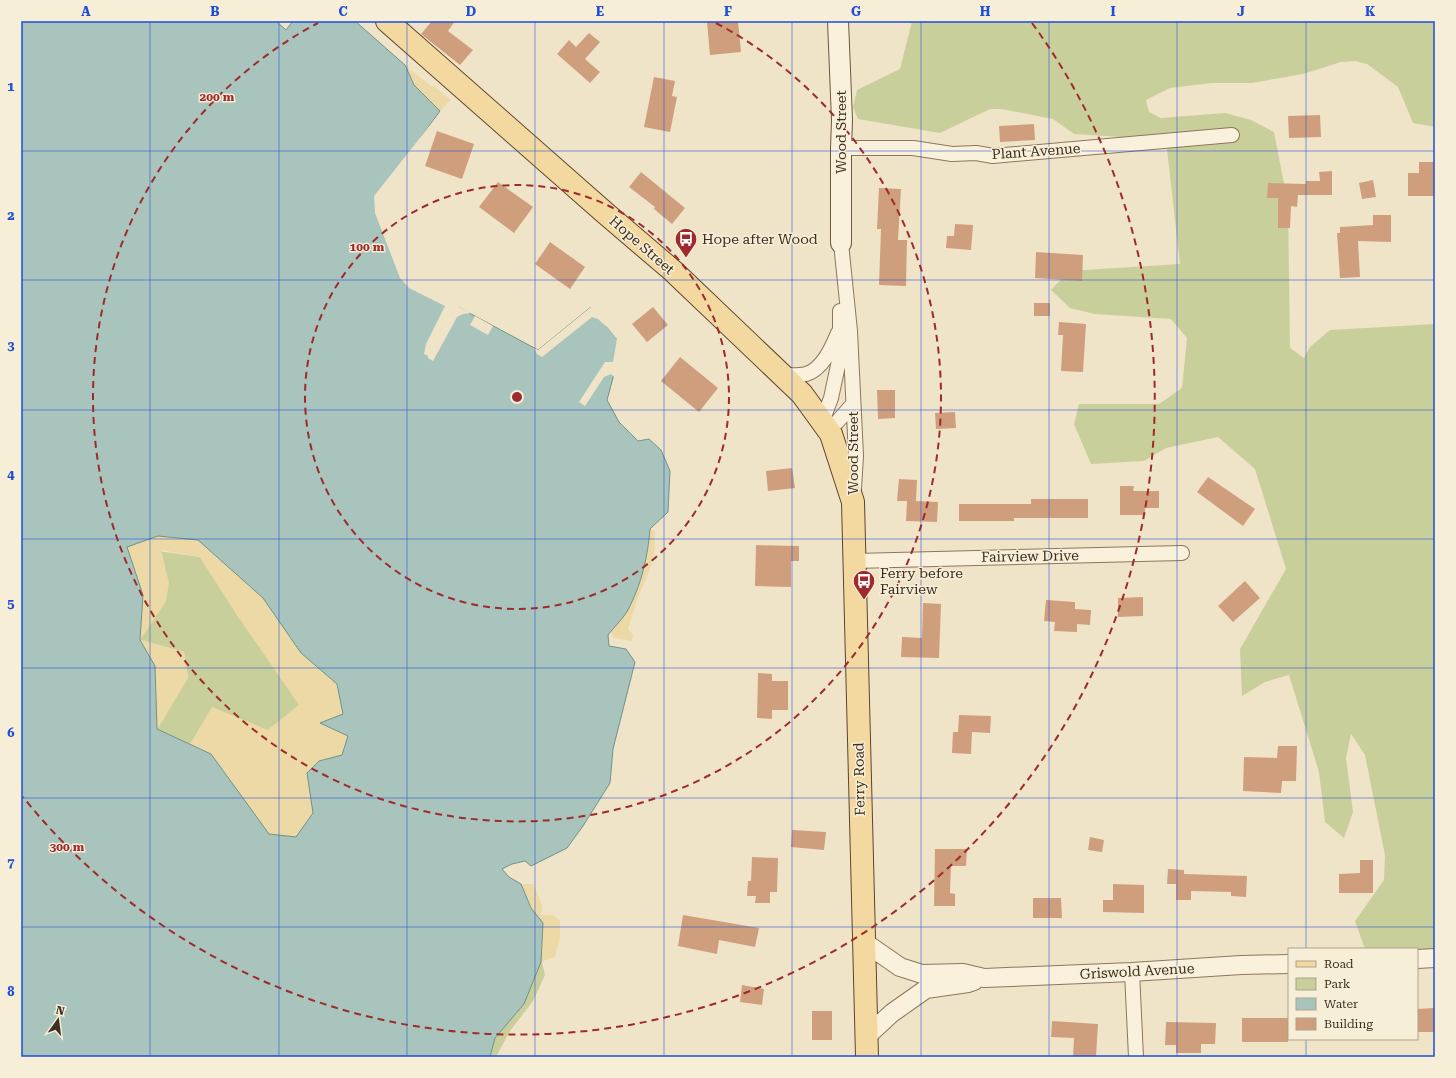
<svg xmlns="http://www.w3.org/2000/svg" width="1456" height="1078" font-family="'Roboto Serif',serif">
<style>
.green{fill:#c9cf9b}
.sand{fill:#ecd9a5;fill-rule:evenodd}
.water{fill:#a9c4bc;stroke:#6f938a;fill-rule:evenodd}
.pier{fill:#f0e4c8}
.building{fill:#cf9f7d}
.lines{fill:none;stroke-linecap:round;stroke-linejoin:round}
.minor-casing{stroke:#8d765c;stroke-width:16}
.tertiary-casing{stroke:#8d765c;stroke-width:20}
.secondary-casing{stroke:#6f573f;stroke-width:22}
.primary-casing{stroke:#5b4430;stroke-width:24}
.minor{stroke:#faf1dc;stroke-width:14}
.tertiary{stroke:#faf1dc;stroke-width:18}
.secondary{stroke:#faf1dc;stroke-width:20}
.primary{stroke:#f3d9a0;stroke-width:22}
.grid{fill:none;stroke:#1d4ed8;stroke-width:1;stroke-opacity:0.55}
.ring{fill:none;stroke:#9e2a2b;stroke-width:2;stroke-dasharray:7 5}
.labels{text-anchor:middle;stroke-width:3;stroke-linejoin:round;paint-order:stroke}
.street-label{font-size:14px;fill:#3d2e20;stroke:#f7eed8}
.poi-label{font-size:14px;fill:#3d2e20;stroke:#f7eed8;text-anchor:start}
.centre{fill:#9e2a2b;stroke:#f7eed8;stroke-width:2}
.ring-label{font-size:12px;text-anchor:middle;font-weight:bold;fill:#9e2a2b;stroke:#f7eed8;stroke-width:3;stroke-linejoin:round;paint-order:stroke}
.neatline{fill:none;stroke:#1d4ed8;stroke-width:1.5}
.grid-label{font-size:13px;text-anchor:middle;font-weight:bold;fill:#1d4ed8}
</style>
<rect width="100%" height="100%" fill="#f0e4c8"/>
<!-- green -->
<path class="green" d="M912,21H1435V127L1413,123L1398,87L1367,64L1355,61L1341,62L1303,74L1252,83H1212L1170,88L1146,100L1149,112L1161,118L1225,113L1251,120L1274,132L1288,204L1290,348L1304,358L1310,347L1330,330L1435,324V952H1417V949H1365L1355,921L1384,880L1385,855L1365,755L1351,734L1346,758L1353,812L1344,838L1325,822L1319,772L1289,675L1265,682L1242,696L1240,649L1286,569L1255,469L1218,437L1166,448L1144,461L1091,464L1074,424L1079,404H1159L1182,388L1187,338L1171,319L1095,314L1070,308L1051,290L1069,271L1180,264L1166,140L1074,134L1053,119L1002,109H990L940,133L858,119L853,107L857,90L900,69Z
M137,548L200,557L239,618L298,669L299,705L268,730L211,754L157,729L188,677L184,652L140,640L166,601Z
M540,954L545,975L533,1001L510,1031L496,1057H480Z"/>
<!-- sand -->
<path class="sand" d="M405,65L431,86H434L451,100L440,111L428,99L401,78Z
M98,490L217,526L380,706L313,813L296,837L269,835L146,736ZM161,550L200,557L239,618L299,705L268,730L212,707L190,744L157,730L188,678L184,652L140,640L166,601L169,583Z
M650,529L655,531V548L651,566L636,603L628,629L633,635L632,641L614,638L610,632Z
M521,884H533L542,905L541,915H553L560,921V937L555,957L541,962L531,908Z"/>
<!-- water -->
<path class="water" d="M21,21H276L286,30L293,21H355L405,65L414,85L440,111L377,198L408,280L538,350L591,307L622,345L607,400L619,422L638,441L649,439L661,450L670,471L668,512L650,529C648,555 642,582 630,606C625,617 615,626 608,635L609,646L626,649L635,662L613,749L610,783L583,826L567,848L531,866L525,861L512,864L502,869L509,877L521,884L531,908L543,923L541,962L524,1004L495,1038L490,1057H21ZM158,536L198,540L263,598L301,653L337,684L343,714L320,723L348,736L342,755L319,761L307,773L313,813L296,837L269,834L211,754L157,729L155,666L140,640L143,595L127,547Z"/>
<!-- pier -->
<path class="pier" d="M442,110V112L380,199L410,279L455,302L460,305L459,307L471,313L463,314L457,317L433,361L428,358V356L424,354L426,344L445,306L409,288L400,278L375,213L374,196Z
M591,307H594L621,335L624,345L616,377H614L611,374L604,377L585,406L579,402L605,362H613L617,339L607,327L598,319L592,317L542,357L537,354L534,348L538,350Z
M475,316L493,326L488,335L470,325Z"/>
<!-- building -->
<path class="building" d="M432,21H455L448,31L473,50L460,65L421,34Z
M716,21H738L741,52L710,55L707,22Z
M589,33L600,42L585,59L600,72L590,83L557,54L569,40L576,47Z
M654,77L675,81L672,96L677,97L670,132L644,127Z
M1320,115L1321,137L1289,138L1288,116Z
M1034,124L1035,140L1000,142L999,126Z
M437,131L474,144L462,179L425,166Z
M1419,162H1435V196H1408V173H1419Z
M1332,171V195H1298L1297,207L1291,206L1290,228H1278V198H1267L1268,183L1306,184V181H1320L1319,172Z
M641,172L685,208L672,224L654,209L655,207L629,187Z
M1373,180L1376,197L1362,199L1359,183Z
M498,182L533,207L514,233L479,207Z
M879,188L901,189L898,240H907L906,286L879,285L881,229H877Z
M1373,215H1391V242L1358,241L1360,277L1340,278L1337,233H1340V227L1373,225Z
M955,224L973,225L971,250L946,248L947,236H954Z
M550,242L585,267L570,289L535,264Z
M1036,252L1083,255L1082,281L1035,278Z
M1034,303H1050V316H1034Z
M653,307L668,325L647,342L632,324Z
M1059,322L1086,324L1083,372L1061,371L1063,335H1058Z
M680,357L718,388L699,412L661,381Z
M877,390H895V418L878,419Z
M955,412L956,428L936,429L935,413Z
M792,468L795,488L768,491L766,471Z
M1208,477L1255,509L1243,526L1197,492Z
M899,479L917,480L916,501L938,502L937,522L906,521L907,501H897Z
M1120,486H1134L1133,491H1159V508H1145V515H1120Z
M1031,499H1088V518H1014V521H959V504H1031Z
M756,545L799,546V561H791V587L755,586Z
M1245,581L1260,598L1233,622L1218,606Z
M1143,597V616L1118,617V598Z
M1046,600L1075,602V609L1091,610L1090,625L1077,624V632L1054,631L1055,622L1044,621Z
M923,603L941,604L939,658L901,657L902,637L922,638Z
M758,673L772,674V681H788V710H772V719L757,718Z
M959,715L991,716L990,733L972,732L971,754L952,753L953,732H958Z
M1278,746H1297L1296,781H1282L1281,793L1243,791L1244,757L1277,758Z
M792,830L826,832L824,850L791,847Z
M1090,837L1104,840L1102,852L1088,850Z
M935,849H967L966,866H951L950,893L955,894V906H934Z
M752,857L778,858L777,892H770V903H755L756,896H747L748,881H751Z
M1360,860H1373V893H1339V874L1360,873Z
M1168,869L1184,870V874L1247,876L1246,897L1231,896V892L1191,891V900H1176V884H1167Z
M1113,884L1144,885V913L1103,912V900H1113Z
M1033,898H1061L1062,918H1033Z
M683,915L759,928L755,947L719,940L717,954L678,946Z
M742,985L764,989L762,1005L740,1002Z
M1434,1008L1435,1032H1417V1009Z
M812,1011H832V1040H812Z
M1242,1018H1288V1042H1242Z
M1052,1021L1098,1024L1096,1057H1073L1074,1038L1051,1037Z
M1166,1022L1216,1023L1215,1044H1201V1053H1176V1045H1165Z"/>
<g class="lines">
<!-- minor casing -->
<g class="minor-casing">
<path id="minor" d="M841,148H913L952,154L976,153L993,156L1232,135
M841,243L850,331L852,373L856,456L854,489
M781,375C789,375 798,376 806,374C823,369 832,347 838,333
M822,422L831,398L840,356V311
M827,431L838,421L853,404
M854,561L1182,553
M1132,972L1136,1057"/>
</g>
<!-- tertiary casing -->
<g class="tertiary-casing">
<path id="tertiary" d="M864,942L900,967L922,974L963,973L984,978L1132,972L1241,965L1289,964
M1417,959L1435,958
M866,1037L892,1013L926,989L968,983L974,981"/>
</g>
<!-- secondary casing -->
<g class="secondary-casing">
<path id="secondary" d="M838,21L842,120L841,148V243"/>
</g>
<!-- primary casing -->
<g class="primary-casing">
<path id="primary" d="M387,21L604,212L673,271L802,394L831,434L853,502L867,1057"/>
</g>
<!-- minor -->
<use href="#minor" class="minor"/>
<!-- tertiary -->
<use href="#tertiary" class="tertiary"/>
<!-- secondary -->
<use href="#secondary" class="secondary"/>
<!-- primary -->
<use href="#primary" class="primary"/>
</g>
<!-- grid -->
<path class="grid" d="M150,21V1057M279,21V1057M407,21V1057M535,21V1057M664,21V1057M792,21V1057M921,21V1057M1049,21V1057M1177,21V1057M1306,21V949M21,151H1435M21,280H1435M21,410H1435M21,539H1435M21,668H1435M21,798H1435M21,927H1435M1306,1039V1057"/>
<!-- distance rings -->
<g class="ring">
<circle cx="517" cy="397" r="212"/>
<path d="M716 23A424 424 0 1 1 318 23"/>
<path d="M1032 23A636 636 0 0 1 23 797"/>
</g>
<!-- icons -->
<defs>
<g id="bus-pin" transform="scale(1.15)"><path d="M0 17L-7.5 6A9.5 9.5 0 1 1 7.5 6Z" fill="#9e2a2b" stroke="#f7eed8"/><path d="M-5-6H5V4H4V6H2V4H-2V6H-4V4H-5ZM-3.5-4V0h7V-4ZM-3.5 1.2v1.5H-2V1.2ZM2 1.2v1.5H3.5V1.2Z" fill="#fff"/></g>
</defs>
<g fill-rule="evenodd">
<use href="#bus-pin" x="686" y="239"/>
<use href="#bus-pin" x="864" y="581"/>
</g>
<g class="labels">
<!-- street labels -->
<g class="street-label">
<text transform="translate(841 132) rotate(-90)" y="5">Wood Street</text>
<text transform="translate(1036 151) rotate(-4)" y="5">Plant Avenue</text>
<text transform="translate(642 245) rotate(41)" y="5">Hope Street</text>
<text transform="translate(853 453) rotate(-90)" y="5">Wood Street</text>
<text transform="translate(1030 556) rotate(-1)" y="5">Fairview Drive</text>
<text transform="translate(859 779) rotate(-91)" y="5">Ferry Road</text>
<text transform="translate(1137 971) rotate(-3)" y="5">Griswold Avenue</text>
</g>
<!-- poi labels -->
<g class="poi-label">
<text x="702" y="244">Hope after Wood</text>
<text x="880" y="578">Ferry before<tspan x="880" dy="16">Fairview</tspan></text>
</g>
</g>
<circle cx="517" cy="397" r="6" class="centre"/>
<g class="ring-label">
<text x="217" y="101">200 m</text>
<text x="367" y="251">100 m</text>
<text x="67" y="851">300 m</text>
</g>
<!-- border -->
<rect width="1456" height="1078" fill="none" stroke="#f7eed8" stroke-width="44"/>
<!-- legend -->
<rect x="1288" y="948" width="130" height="92" fill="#f7eed8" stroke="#ada18e"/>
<rect x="1296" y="961" width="20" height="6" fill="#f3d9a0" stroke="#ada18e"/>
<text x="1324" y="968" font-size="12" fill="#3d2e20">Road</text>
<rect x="1296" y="978" width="20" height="12" fill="#c9cf9b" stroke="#ada18e"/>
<text x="1324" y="988" font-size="12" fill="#3d2e20">Park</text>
<rect x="1296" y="998" width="20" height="12" fill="#a9c4bc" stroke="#ada18e"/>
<text x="1324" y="1008" font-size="12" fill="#3d2e20">Water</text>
<rect x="1296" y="1018" width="20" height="12" fill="#cf9f7d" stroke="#ada18e"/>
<text x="1324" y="1028" font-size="12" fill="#3d2e20">Building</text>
<!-- north arrow -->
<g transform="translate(58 1020) rotate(14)" stroke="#f7eed8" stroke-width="3" paint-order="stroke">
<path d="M0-3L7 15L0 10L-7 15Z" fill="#3d2e20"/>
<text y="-6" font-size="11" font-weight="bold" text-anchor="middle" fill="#3d2e20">N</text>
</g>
<rect x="22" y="22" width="1412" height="1034" class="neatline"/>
<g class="grid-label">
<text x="86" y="16">A</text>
<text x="215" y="16">B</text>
<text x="343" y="16">C</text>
<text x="471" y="16">D</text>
<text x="600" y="16">E</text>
<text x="728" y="16">F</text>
<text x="856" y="16">G</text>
<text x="985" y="16">H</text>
<text x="1113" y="16">I</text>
<text x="1241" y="16">J</text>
<text x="1370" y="16">K</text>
<text x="11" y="91">1</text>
<text x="11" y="220">2</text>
<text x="11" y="350">3</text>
<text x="11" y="479">4</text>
<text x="11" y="608">5</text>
<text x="11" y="737">6</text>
<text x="11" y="867">7</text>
<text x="11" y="996">8</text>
</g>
</svg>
